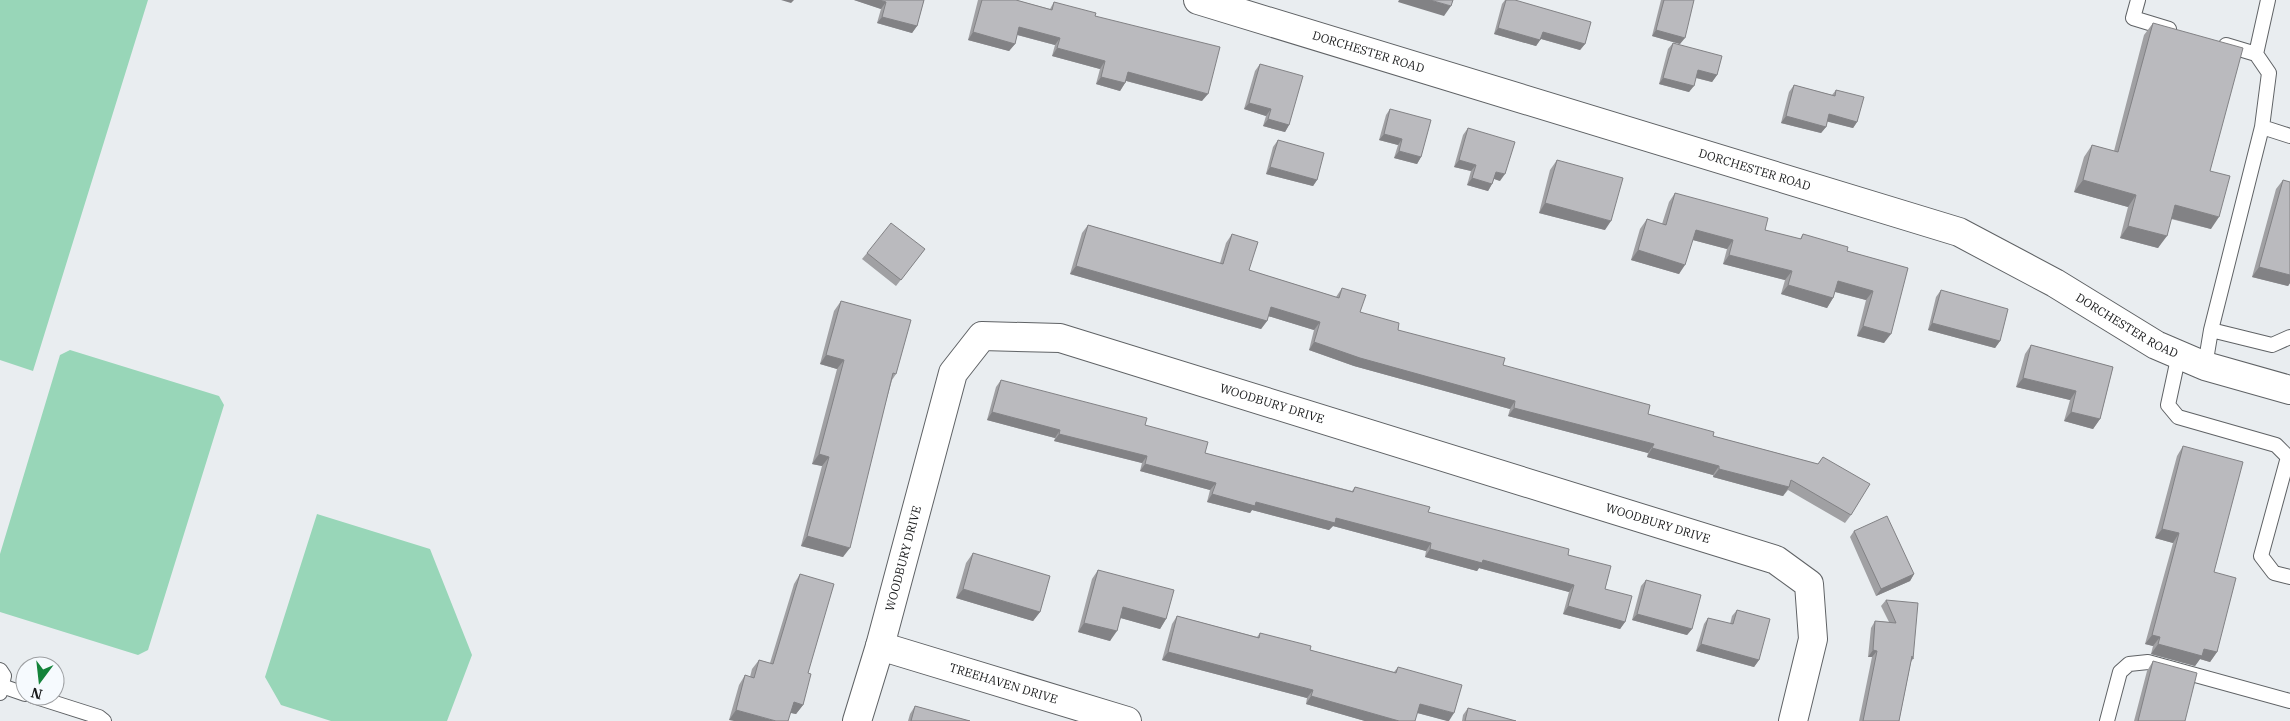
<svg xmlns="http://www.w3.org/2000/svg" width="2290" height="721" font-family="'IBM Plex Serif',serif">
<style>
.green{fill:#98d6b8}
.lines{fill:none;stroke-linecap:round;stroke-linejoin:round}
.service-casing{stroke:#5f6265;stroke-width:16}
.minor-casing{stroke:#5f6265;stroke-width:30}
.service{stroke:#fff;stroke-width:14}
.minor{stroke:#fff;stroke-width:28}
.wall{fill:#a0a0a3}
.shaded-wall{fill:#828285}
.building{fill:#bababe;stroke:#828285}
.labels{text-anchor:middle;stroke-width:4.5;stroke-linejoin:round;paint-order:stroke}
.street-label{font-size:12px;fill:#191a1b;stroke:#f6fafe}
</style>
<rect width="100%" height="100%" fill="#e9edf0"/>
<!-- green -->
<path class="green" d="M0,0H148L33,371L0,360Z
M70,350L219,396L224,405L148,650L138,655L0,612V554L60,355Z
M317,514L430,549L472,655L447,721H331L281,705L265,677Z"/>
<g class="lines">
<!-- service casing -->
<g class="service-casing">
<path id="service" d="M2138,0L2133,18L2169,29
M2226,45L2256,54L2268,0
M2256,54L2269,73L2262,127
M2290,136L2262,127L2211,330L2272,345L2290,337
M2179,354L2168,405L2178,417L2276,445L2288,457L2261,556L2274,573L2290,577
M2205,366L2211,330
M0,670L4,676L0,693
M2,686L25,694
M33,696L99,717L104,721
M2107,721L2120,672L2129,664L2148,662L2290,701"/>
</g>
<!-- minor casing -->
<g class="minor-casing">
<g id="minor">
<path id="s1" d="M1198,0L1959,232L2055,283L2156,345L2205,366L2290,390"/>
<path id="s2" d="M880,646L1127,721"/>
<path id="s3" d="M857,721L880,646L953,373L982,336L1060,338L1776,560L1809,584L1813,639L1793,721"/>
</g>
</g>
<!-- service -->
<use href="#service" class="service"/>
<!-- minor -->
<use href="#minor" class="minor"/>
</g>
<!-- wall -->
<path class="wall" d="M854,0H924L917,26L912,33L877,23L881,9Z
M978,0H1016L1050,9L1054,2L1095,16L1202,101L1126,81L1125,83L1120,91L1096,84L1100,69L1052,56L1055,45L1017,35L1015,44L1009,51L968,40Z
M1505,0H1515L1585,44L1580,50L1541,39L1536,46L1494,34L1502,4Z
M1661,0H1693L1680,44L1652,36Z
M2153,23L2210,171L2211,229L2171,219L2158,248L2120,238L2128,207L2074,192L2084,157L2092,145L2114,151L2144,35Z
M1673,43L1717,75L1712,82L1696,78L1689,92L1659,84L1668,49Z
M1260,64L1289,125L1285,132L1263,126L1266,116L1244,109L1255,71Z
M1794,85L1832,95L1836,90L1857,122L1853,128L1827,121L1826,127L1821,133L1781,123L1789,92Z
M1390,109L1421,157L1417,164L1394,158L1398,145L1379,140L1386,115Z
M1468,128L1500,181L1494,179L1492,184L1488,191L1467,185L1471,171L1454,167L1463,135Z
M1278,140L1317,180L1313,186L1266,174L1273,147Z
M1557,160L1605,230L1539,213L1550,170Z
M2283,180L2290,182V283L2288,286L2252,277L2276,189Z
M1675,193L1765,230L1800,239L1803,234L1847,251L1908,268L1884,343L1857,336L1866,300L1835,292L1833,298L1827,308L1781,294L1785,280L1723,264L1727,249L1693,240L1679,274L1631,260L1640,229L1647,219L1662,224L1669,202Z
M1088,225L1220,263L1226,243L1232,234L1249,270L1336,297L1342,288L1360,312L1398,330L1713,436L1818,464L1823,457L1851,515L1845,523L1788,490L1783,496L1713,477V475L1647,457L1648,453L1508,416L1510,409L1354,366L1309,350L1314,330L1268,316L1267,321L1261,329L1070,274L1082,233Z
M925,249L896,286L862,259L867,253Z
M1941,290L2000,341L1995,348L1928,330L1936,297Z
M841,301L896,374L892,380L843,557L801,546L822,466L812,464L837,369L820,364L834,311Z
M2031,345L2113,367L2100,419L2093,429L2064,421L2070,400L2016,387L2025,354Z
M1001,380L1145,425L1205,453L1352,491L1355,487L1428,512L1568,555L1605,589L1625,622L1620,629L1563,614L1569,592L1479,568L1477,571L1425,557L1426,551L1333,526L1329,530L1252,510L1250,513L1207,502L1210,490L1140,471L1142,463L1054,441L1055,438L987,420L996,387Z
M2183,446L2214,572L2217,652L2210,662L2200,659L2195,666L2151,654L2153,646L2145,644L2173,543L2155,538L2177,456Z
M1854,531L1914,574L1910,581L1876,596L1850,537Z
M973,553L1040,612L1033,621L956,598L966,563Z
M1098,570L1166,619L1160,629L1121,618L1110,641L1078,632L1092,579Z
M800,574L808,673L803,705L796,714L791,713L729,720L739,685L745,675L750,677L752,669L759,660L770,663L794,584Z
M1646,580L1692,629L1687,635L1632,620L1641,586Z
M1886,600L1913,659L1911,662L1899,721H1859L1872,657H1868L1871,628L1875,621L1889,622L1881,606Z
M1737,610L1759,660L1754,667L1696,651L1704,624L1708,618L1730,624L1732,616Z
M1177,616L1257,637L1260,633L1310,650L1394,672L1398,667L1449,721L1417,713L1415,721H1365L1306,704L1307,698L1162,660L1172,624Z
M2153,661L2185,721H2134L2147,671Z
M915,706L970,721H908L910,714Z
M1468,708L1516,721H1462L1463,715Z"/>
<!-- shaded-wall -->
<path class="shaded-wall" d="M781,0H794L791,3Z
M854,0H879L886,2L881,9Z
M1399,0H1430L1451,6L1444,16L1398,2Z
M882,17L917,26L912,33L877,23Z
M1019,27L1060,38L1055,45L1014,34Z
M1498,28L1540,40L1536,46L1494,34Z
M1656,30L1685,38L1680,44L1652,36Z
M973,32L1015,44L1009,51L968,40Z
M1543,32L1585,44L1580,50L1538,38Z
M1057,48L1105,61L1100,69L1052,56Z
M1698,70L1717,75L1712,82L1693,77Z
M1128,72L1208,94L1202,101L1123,80Z
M1101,77L1125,83L1120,91L1096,84Z
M1663,78L1694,86L1689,92L1659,84Z
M1249,103L1271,109L1266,116L1244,109Z
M1829,114L1857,122L1853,128L1825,121Z
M1786,116L1826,127L1821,133L1781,123Z
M1268,119L1289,125L1285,132L1263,126Z
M1384,134L1402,139L1398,145L1379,140Z
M1399,151L1421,157L1417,164L1394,158Z
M1459,160L1476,165L1471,171L1454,167Z
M1270,167L1317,180L1313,186L1266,174Z
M1496,172L1505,174L1500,181L1492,178Z
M1472,178L1492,184L1488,191L1467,185Z
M2083,180L2136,195L2128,207L2074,192Z
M1545,203L1611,221L1605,230L1539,213Z
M2175,205L2219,217L2211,229L2166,217Z
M2128,226L2167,236L2158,248L2120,238Z
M1696,230L1733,240L1727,249L1689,239Z
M1638,250L1685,265L1679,274L1631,260Z
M1729,255L1792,271L1785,280L1723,264Z
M1076,266L1267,321L1261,329L1070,274Z
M2259,267L2290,275V283L2288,286L2252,277Z
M1838,281L1873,291L1866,300L1832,291Z
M1788,285L1833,298L1827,308L1781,294Z
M1271,307L1320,322L1314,330L1265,315Z
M1932,323L2000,341L1995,348L1928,330Z
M1863,326L1891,334L1884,343L1857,336Z
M1314,342L1515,401L1510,409L1354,366L1309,350Z
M826,355L844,360L837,369L820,364Z
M2023,378L2076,391L2070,400L2016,387Z
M1514,408L1654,444L1648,453L1508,416Z
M992,412L1060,430L1055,438L987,420Z
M2071,412L2100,419L2093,429L2064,421Z
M1059,434L1147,456L1142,463L1054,441Z
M1652,448L1719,466L1713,475L1647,457Z
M819,454L829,457L822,466L812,464Z
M1145,464L1216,483L1210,490L1140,471Z
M1719,469L1789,487L1783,496L1713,477Z
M1212,494L1336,518L1431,543L1426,551L1333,526L1329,530L1252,510L1250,513L1207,502Z
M2162,529L2179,533L2173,543L2155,538Z
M807,536L850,548L843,557L801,546Z
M1430,549L1483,560L1574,585L1569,592L1479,568L1477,571L1425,557Z
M1914,574L1910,581L1876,596L1881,589Z
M963,589L1040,612L1033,621L956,598Z
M1568,606L1625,622L1620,629L1563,614Z
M1123,607L1166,619L1160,629L1117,617Z
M1637,614L1692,629L1687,635L1632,620Z
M1084,623L1117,631L1110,641L1078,632Z
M2152,635L2160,637L2153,646L2145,644Z
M1701,644L1759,660L1754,667L1696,651Z
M2158,644L2204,649L2217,652L2210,662L2200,659L2195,666L2151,654Z
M1873,650L1877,651L1872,657H1868Z
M1168,652L1313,690L1307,698L1162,660Z
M1311,696L1399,721H1365L1306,704Z
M794,702L803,705L796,714L787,712Z
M1420,704L1454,713L1449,721H1447L1414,712Z
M736,710L776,721H734L729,720Z"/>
<!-- building -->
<path class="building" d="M879,0H924L917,26L882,17L886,2Z
M982,0H1016L1052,10L1054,2L1096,13L1095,16L1220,47L1208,94L1128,72L1125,83L1101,77L1105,61L1057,48L1060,38L1019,27L1015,44L973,32Z
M1430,0H1453L1451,6Z
M1506,0H1515L1591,22L1585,44L1543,32L1540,40L1498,28Z
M1664,0H1694L1685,38L1656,30Z
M2153,23L2243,48L2210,171L2230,176L2219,217L2175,205L2167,236L2128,226L2136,195L2083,180L2092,145L2118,152Z
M1673,43L1722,56L1717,75L1698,70L1694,86L1663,78Z
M1260,64L1303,76L1289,125L1268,119L1271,109L1249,103Z
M1794,85L1835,96L1836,90L1864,97L1857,122L1829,114L1826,127L1786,116Z
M1390,109L1431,120L1421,157L1399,151L1402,139L1384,134Z
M1468,128L1515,142L1505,174L1496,172L1492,184L1472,178L1476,165L1459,160Z
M1278,140L1324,153L1317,180L1270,167Z
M1557,160L1623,178L1611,221L1545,203Z
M2283,180L2290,182V275L2259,267Z
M1675,193L1768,218L1765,230L1801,239L1803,234L1848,247L1847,251L1908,268L1891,334L1863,326L1873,291L1838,281L1833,298L1788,285L1792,271L1729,255L1733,240L1696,230L1685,265L1638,250L1647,219L1666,225Z
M891,223L925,249L901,280L867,253Z
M1088,225L1223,264L1232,234L1258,242L1249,270L1339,298L1342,288L1366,295L1360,312L1399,323L1398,330L1505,358L1503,365L1650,405L1648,414L1714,432L1713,436L1818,464L1823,457L1870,484L1851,515L1791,480L1789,487L1719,469V466L1652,448L1654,444L1514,408L1515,401L1360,358L1314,342L1320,322L1271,307L1267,321L1076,266Z
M1941,290L2008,309L2000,341L1932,323Z
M841,301L911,320L896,374L893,373L850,548L807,536L829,457L819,454L844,360L826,355Z
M2031,345L2113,367L2100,419L2071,412L2076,391L2023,378Z
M1001,380L1147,418L1145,425L1208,442L1205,453L1353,492L1355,487L1430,507L1428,512L1569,549L1568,555L1611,566L1605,589L1632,596L1625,622L1568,606L1574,585L1483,560L1482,563L1430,549L1431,543L1336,518L1335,523L1256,502L1255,506L1212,494L1216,483L1145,464L1147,456L1059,434L1060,430L992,412Z
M2183,446L2243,462L2214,572L2236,578L2217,652L2204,649L2202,656L2158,644L2160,637L2152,635L2179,533L2162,529Z
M1887,516L1914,574L1881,589L1854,531Z
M973,553L1050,576L1040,612L963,589Z
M1098,570L1174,590L1166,619L1123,607L1117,631L1084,623Z
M800,574L834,584L808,673L811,674L803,705L794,702L788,721H776L736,710L745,675L754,678L759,660L773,664Z
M1646,580L1701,595L1692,629L1637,614Z
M1886,600L1918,603L1913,659L1912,656L1899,721H1863L1877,651L1873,650L1875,621L1896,623Z
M1737,610L1770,619L1759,660L1701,644L1708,618L1733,624Z
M1177,616L1259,638L1260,633L1311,646L1310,650L1396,673L1398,667L1462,685L1454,713L1420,704L1415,721H1399L1311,696L1313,690L1168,652Z
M2153,661L2197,673L2185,721H2138Z
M915,706L970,721H911Z
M1468,708L1516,721H1465Z"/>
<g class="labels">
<!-- street labels -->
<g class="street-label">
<text dy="4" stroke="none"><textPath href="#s1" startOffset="178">DORCHESTER ROAD</textPath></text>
<text dy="4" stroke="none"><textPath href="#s1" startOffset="582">DORCHESTER ROAD</textPath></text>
<text dy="4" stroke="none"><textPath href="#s1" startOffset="988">DORCHESTER ROAD</textPath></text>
<text dy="4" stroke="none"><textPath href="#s3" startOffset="708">WOODBURY DRIVE</textPath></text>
<text dy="4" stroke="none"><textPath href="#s3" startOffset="1112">WOODBURY DRIVE</textPath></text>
<text dy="4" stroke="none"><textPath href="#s3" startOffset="169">WOODBURY DRIVE</textPath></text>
<text dy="4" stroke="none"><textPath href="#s2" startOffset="129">TREEHAVEN DRIVE</textPath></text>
</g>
</g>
<!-- north arrow -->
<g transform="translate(40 681) rotate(195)"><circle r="24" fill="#f6fafe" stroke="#9ea0a3"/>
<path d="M0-4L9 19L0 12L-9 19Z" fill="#14833a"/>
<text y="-8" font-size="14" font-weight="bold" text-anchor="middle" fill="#191a1b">N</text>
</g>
</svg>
